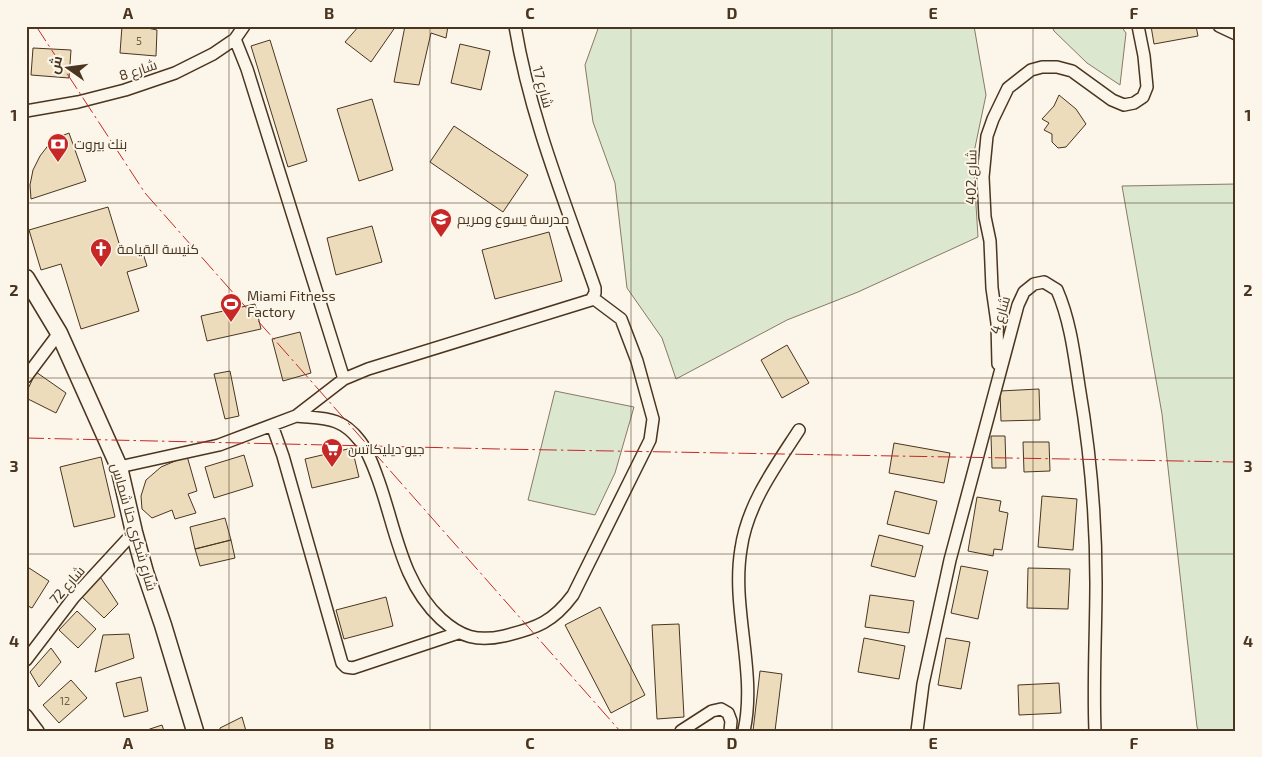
<svg xmlns="http://www.w3.org/2000/svg" width="1262" height="757" font-family="'Exo 2',Cairo,sans-serif">
<style>
.green{fill:#dce7d0;stroke:#887966}
.building{fill:#ecdcbc;stroke:#4a3520}
.lines{fill:none;stroke-linecap:round;stroke-linejoin:round}
.street-casing{stroke:#4a3520;stroke-width:14}
.secondary-casing{stroke:#4a3520;stroke-width:19}
.street{stroke:#fbf6e9;stroke-width:11}
.secondary{stroke:#fbf6e9;stroke-width:16}
.power{stroke:#c62828;stroke-width:1;stroke-dasharray:18 4 2.5 4;stroke-linecap:butt}
.grid{fill:none;stroke:#4a3520;stroke-width:1;stroke-opacity:0.55}
.labels{text-anchor:middle;stroke-width:4;stroke-linejoin:round;paint-order:stroke}
.number-label{font-size:11px;fill:#725f47}
.street-label{font-size:14px;fill:#4a3520;stroke:#fbf6e9}
.poi-label{font-size:14px;fill:#4a3520;stroke:#fbf6e9;text-anchor:start}
.neatline{fill:none;stroke:#4a3520;stroke-width:2}
.grid-label{font-size:16px;text-anchor:middle;font-weight:bold;fill:#4a3520}
</style>
<rect width="100%" height="100%" fill="#fbf6e9"/>
<!-- green -->
<path class="green" d="M599,26H974L986,95L973,157L978,237L858,292L787,320L676,379L662,338L627,288L615,183L593,122L585,65Z
M1052,26H1121L1126,33L1120,85L1087,63L1054,31Z
M1236,184V731H1199L1197,727L1162,414L1122,186Z
M555,391L634,407L615,473L595,515L528,500Z"/>
<!-- building -->
<path class="building" d="M122,26H138L157,30L156,56L120,53Z
M359,26H396L371,62L345,42Z
M405,26H448L446,38L431,33L419,85L394,82Z
M1151,26H1196L1198,36L1154,44Z
M270,40L307,161L288,167L251,46Z
M460,44L490,51L481,90L451,83Z
M33,48L71,50L69,78L31,75Z
M1059,95L1076,109L1086,124L1066,147L1058,148L1052,142V134L1044,130L1049,123L1042,119L1054,106Z
M372,99L393,170L359,181L337,109Z
M454,126L528,175L503,212L430,162Z
M69,133L86,181L31,199L30,185L33,170L40,156L50,143L59,137Z
M108,207L122,253L141,247L147,266L127,272L139,311L81,329L61,264L41,270L29,230Z
M372,226L382,262L336,275L327,238Z
M549,232L562,281L495,299L482,250Z
M255,304L261,329L207,341L201,316Z
M300,332L311,373L283,381L272,339Z
M787,345L809,383L782,398L761,360Z
M230,371L239,416L225,419L214,374Z
M36,372L66,393L56,413L26,398V393Z
M1039,389L1040,420L1001,421L1000,391Z
M991,436H1005L1006,468H992Z
M1023,442H1049L1050,471L1024,472Z
M894,443L950,453L944,483L889,473Z
M352,448L359,477L312,488L305,459Z
M244,455L253,486L214,498L205,467Z
M187,456L197,491L188,494L196,513L175,519L172,510L152,518L142,509L141,496L146,480L161,467Z
M101,457L115,517L74,527L60,467Z
M895,491L937,501L929,534L887,524Z
M1042,496L1077,499L1073,550L1038,547Z
M977,497L1001,501L999,511L1008,513L1002,550L994,549L993,556L968,551Z
M225,518L231,540L195,549L190,527Z
M879,535L923,546L915,577L871,566Z
M231,540L235,558L200,566L195,549Z
M26,566L49,581L32,608L26,605Z
M961,566L988,571L978,619L951,613Z
M1028,568L1070,569L1068,609L1027,608Z
M99,575L118,604L104,618L80,595Z
M870,595L914,601L909,633L865,627Z
M386,597L393,626L344,639L336,610Z
M600,607L645,695L611,713L565,625Z
M77,611L96,629L78,648L59,630Z
M679,624L684,717L657,719L652,625Z
M129,634L134,658L95,672L103,635Z
M864,638L905,646L899,679L858,672Z
M946,638L970,642L961,689L938,685Z
M51,648L61,662L39,687L30,672Z
M760,671L782,674L775,731H753Z
M141,677L148,711L124,717L116,683Z
M71,680L87,698L59,723L43,705Z
M1059,683L1061,713L1019,715L1018,685Z
M242,717L246,731H220V728Z
M162,725L164,731H144Z"/>
<g class="lines">
<!-- street casing -->
<g class="street-casing">
<path id="street" d="M1219,26L1236,34
M235,39L247,69L344,379
M26,111L78,102L125,90L175,73L213,54L235,39L244,26
M998,364L997,323L992,288L990,241L985,217L983,177L987,136L993,119L1008,88L1031,70L1042,67H1057L1072,71L1112,100L1124,105L1134,103L1143,97L1147,87L1144,56L1138,26
M26,377L59,333
M296,416C324,419 341,416 360,441C369,453 374,468 379,482C396,530 402,583 441,619C461,637 477,642 504,636C537,628 553,622 573,595L650,440L653,419L637,361L621,319L593,298
M272,425L283,456L342,663L346,667L353,668L458,633
M119,467L219,445L296,416L344,379L368,369L591,300L595,293V288C565,202 530,117 515,26
M26,660L74,597L134,532
M26,715L38,731
M681,731L712,711L721,709L728,713L731,721L730,731
M744,731C757,672 731,608 741,549C747,505 775,467 799,430
M917,731L923,684L950,560L1018,305L1024,292L1034,284L1044,282L1057,290C1070,320 1074,353 1079,386C1090,450 1096,517 1096,583C1096,632 1093,681 1095,731"/>
</g>
<!-- secondary casing -->
<g class="secondary-casing">
<path id="secondary" d="M26,278L59,333L119,467L134,532L145,572L163,625L195,731"/>
</g>
<!-- street -->
<use href="#street" class="street"/>
<!-- secondary -->
<use href="#secondary" class="secondary"/>
<!-- power -->
<path class="power" d="M36,26L145,193L620,731
M26,438L499,449L1236,462"/>
</g>
<!-- grid -->
<path class="grid" d="M229,26V731M430,26V731M631,26V731M832,26V731M1033,26V731M26,203H1236M26,378H1236M26,554H1236"/>
<!-- icons -->
<defs>
<g id="bank-pin" transform="scale(1.125)"><path d="M0 17L-7.5 6A9.5 9.5 0 1 1 7.5 6Z" fill="#c62828" stroke="#fbf6e9"/><path d="M-6-4H6V4H-6ZM0-2.3a2.3 2.3 0 1 0 0 4.6a2.3 2.3 0 1 0 0-4.6Z" fill="#fff"/></g>
<g id="school-pin" transform="scale(1.125)"><path d="M0 17L-7.5 6A9.5 9.5 0 1 1 7.5 6Z" fill="#c62828" stroke="#fbf6e9"/><path d="M0-5L7-2L0 1L-7-2ZM-4 1L0 2.5L4 1V4Q0 6-4 4Z" fill="#fff"/></g>
<g id="church-pin" transform="scale(1.125)"><path d="M0 17L-7.5 6A9.5 9.5 0 1 1 7.5 6Z" fill="#c62828" stroke="#fbf6e9"/><path d="M-1.2-6h2.4v3.5h3.3v2.4h-3.3V6h-2.4V-.1h-3.3v-2.4h3.3Z" fill="#fff"/></g>
<g id="stadium-pin" transform="scale(1.125)"><path d="M0 17L-7.5 6A9.5 9.5 0 1 1 7.5 6Z" fill="#c62828" stroke="#fbf6e9"/><path d="M0-5a6.5 5 0 1 0 0 10a6.5 5 0 1 0 0-10ZM-3.5-1.8h7v3.6h-7Z" fill="#fff"/></g>
<g id="supermarket-pin" transform="scale(1.125)"><path d="M0 17L-7.5 6A9.5 9.5 0 1 1 7.5 6Z" fill="#c62828" stroke="#fbf6e9"/><path d="M-6-5.5h2.5l.6 2H6L4.5 2H-2.5L-4.4-4H-6ZM-1.5 3.2a1.3 1.3 0 1 0 .1 0ZM3 3.2a1.3 1.3 0 1 0 .1 0Z" fill="#fff"/></g>
</defs>
<g fill-rule="evenodd">
<use href="#bank-pin" x="58" y="144"/>
<use href="#school-pin" x="441" y="219"/>
<use href="#church-pin" x="101" y="249"/>
<use href="#stadium-pin" x="231" y="304"/>
<use href="#supermarket-pin" x="332" y="449"/>
</g>
<g class="labels">
<!-- number labels -->
<g class="number-label">
<text x="139" y="45">5</text>
<text x="65" y="705">12</text>
</g>
<!-- street labels -->
<g class="street-label">
<text transform="translate(138 70) rotate(-18)" y="5">شارع 8</text>
<text transform="translate(543 87) rotate(75)" y="5">شارع 17</text>
<text transform="translate(971 177) rotate(-89)" y="5">شارع 402</text>
<text transform="translate(1000 315) rotate(-73)" y="5">شارع 4</text>
<text transform="translate(134 527) rotate(74)" y="5">شارع شكري حنا شماس</text>
<text transform="translate(67 585) rotate(-49)" y="5">شارع 72</text>
</g>
<!-- poi labels -->
<g class="poi-label">
<text x="74" y="149">بنك بيروت</text>
<text x="457" y="224">مدرسة يسوع ومريم</text>
<text x="117" y="254">كنيسة القيامة</text>
<text x="247" y="301">Miami Fitness<tspan x="247" dy="16">Factory</tspan></text>
<text x="348" y="454">جيو ديليكاتس</text>
</g>
</g>
<!-- border -->
<rect width="1262" height="757" fill="none" stroke="#fbf6e9" stroke-width="55"/>
<!-- north arrow -->
<g transform="translate(68 68) rotate(284)" stroke="#fbf6e9" stroke-width="4" paint-order="stroke">
<path d="M0-4L9 19L0 12L-9 19Z" fill="#4a3520"/>
<text y="-8" font-size="14" font-weight="bold" text-anchor="middle" fill="#4a3520">ش</text>
</g>
<rect x="28" y="28" width="1206" height="702" class="neatline"/>
<g class="grid-label">
<text x="128" y="19">A</text>
<text x="329" y="19">B</text>
<text x="530" y="19">C</text>
<text x="732" y="19">D</text>
<text x="933" y="19">E</text>
<text x="1134" y="19">F</text>
<text x="14" y="121">1</text>
<text x="1248" y="121">1</text>
<text x="14" y="296">2</text>
<text x="1248" y="296">2</text>
<text x="14" y="472">3</text>
<text x="1248" y="472">3</text>
<text x="14" y="647">4</text>
<text x="1248" y="647">4</text>
<text x="128" y="749">A</text>
<text x="329" y="749">B</text>
<text x="530" y="749">C</text>
<text x="732" y="749">D</text>
<text x="933" y="749">E</text>
<text x="1134" y="749">F</text>
</g>
</svg>
